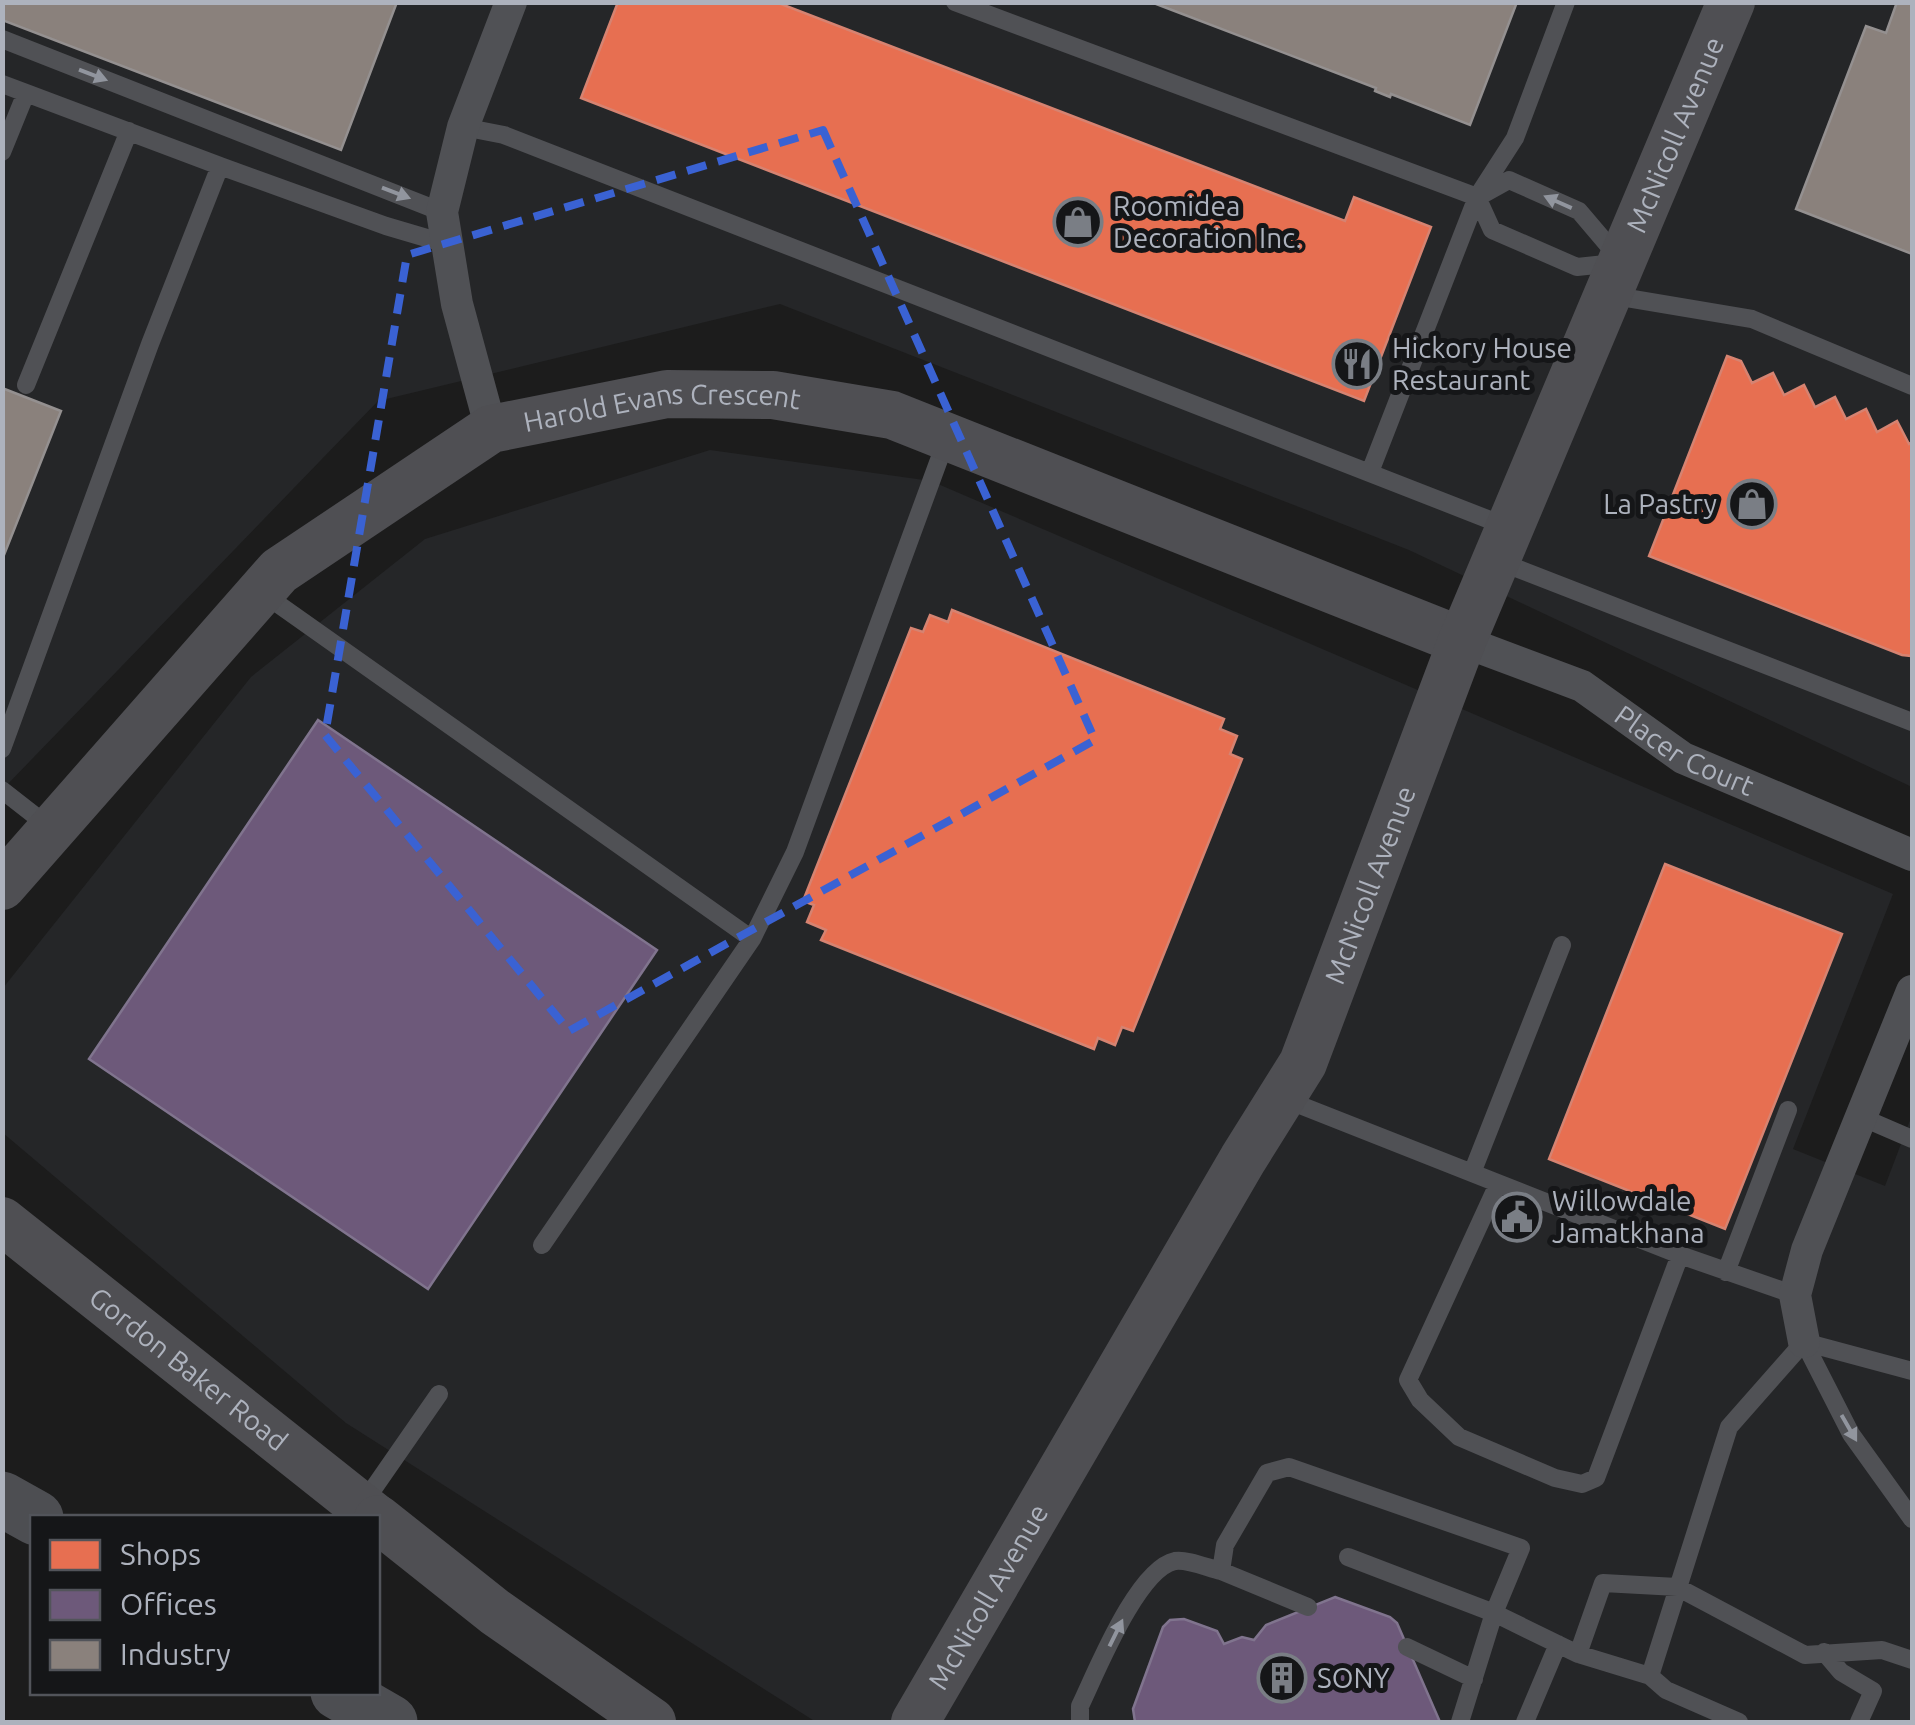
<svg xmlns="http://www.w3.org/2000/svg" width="1915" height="1725" font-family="Ubuntu,sans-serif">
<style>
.built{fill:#252628}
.shops{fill:#e76f51;stroke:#d68371;stroke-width:2.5}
.offices{fill:#6d597a;stroke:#80748e;stroke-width:2.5}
.industry{fill:#8a817c;stroke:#949090;stroke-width:2.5}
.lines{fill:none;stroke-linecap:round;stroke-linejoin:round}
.lane{stroke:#505155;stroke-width:18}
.street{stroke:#505155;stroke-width:32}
.secondary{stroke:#4f4f53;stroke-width:48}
.highway{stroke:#4d4e52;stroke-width:55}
.oneway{fill:#91959e}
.marked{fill:none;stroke:#3a62d3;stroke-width:8;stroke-dasharray:20 12;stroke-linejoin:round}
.labels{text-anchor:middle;stroke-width:10;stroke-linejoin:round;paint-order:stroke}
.street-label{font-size:28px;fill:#adb2bd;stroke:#151618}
.poi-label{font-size:28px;fill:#adb2bd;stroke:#151618;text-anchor:start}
</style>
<rect width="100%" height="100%" fill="#1c1c1c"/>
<!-- built -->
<path class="built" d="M3,3H1912V787L1409,550L780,304L378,401L3,789Z
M710,450L931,481L1893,894L1793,1149L1885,1186L1912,1115V1722H816L346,1423L3,1133V988L251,677L425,539Z"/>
<!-- shops -->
<path class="shops" d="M618,2H776L1345,221L1354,197L1431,227L1364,401L581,98Z
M1727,356L1741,361L1752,383L1773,373L1784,395L1804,385L1815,407L1835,397L1846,419L1866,409L1877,432L1897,421L1909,444L1912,442V656L1902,655L1649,556Z
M952,610L1224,719L1220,729L1237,736L1230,754L1242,759L1133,1031L1122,1027L1115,1045L1098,1038L1094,1049L821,940L826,930L807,922L814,905L803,901L911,628L923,632L930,615L948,622Z
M1665,864L1842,934L1725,1229L1549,1159Z"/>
<!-- offices -->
<path class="offices" d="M318,720L657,950L428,1289L89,1059Z
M1335,1597L1390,1617L1397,1623L1440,1722H1135L1133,1709L1163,1627L1170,1620L1184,1619L1217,1631L1224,1644L1242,1637L1254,1640L1266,1625Z"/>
<!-- industry -->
<path class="industry" d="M2,2H397L341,150L2,20Z
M1151,2H1517L1470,125L1391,94L1390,97L1375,91L1376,88Z
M1897,2H1912V254L1796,209L1866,26L1886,33Z
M2,388L61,411L2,560Z"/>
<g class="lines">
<!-- lane -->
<path class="lane" d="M955,2L1477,197L1492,230L1577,267L1615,263
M2,39L442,212
M2,84L26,93
M463,127L504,135L1508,527
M2,152L26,93L220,166
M1482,195L1509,180L1579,211L1619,258
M1609,295L1752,319L1912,386
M26,385L129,131
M1370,472L1477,197L1515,138L1566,2
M1498,561L1912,722
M261,592L752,939
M2,749L150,344L220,166L386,226L447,244
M2,790L52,829
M1282,1098L1680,1255L1795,1295
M1861,1117L1912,1139
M1472,1173L1562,945
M1498,1184L1408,1380L1420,1400L1459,1437L1555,1478L1582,1484L1596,1478L1680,1255
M542,1245L752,939L795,852L947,438
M1726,1272L1788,1110
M1804,1342L1851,1434L1912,1519
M1804,1342L1912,1371
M362,1505L439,1394
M1348,1557L1494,1613L1578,1654L1603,1583L1677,1587L1805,1655L1882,1650L1912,1660
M1308,1607L1221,1571L1225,1545L1267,1473L1289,1467L1521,1548L1494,1613L1460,1722
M1407,1647L1474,1679
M1824,1652L1841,1672L1873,1691L1859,1722
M1578,1654L1650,1676
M1080,1722V1706C1096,1673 1137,1569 1175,1561C1187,1559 1208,1568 1221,1571
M1525,1722L1558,1644
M1739,1722L1666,1690L1650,1676L1729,1427L1804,1342"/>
<!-- street -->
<g class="street">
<path d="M491,429L457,304L442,212L463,127L511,2"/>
<path id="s1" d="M1462,641L1582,686L1683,758L1912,855"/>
<path d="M1804,1342L1795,1295L1807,1250L1912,991"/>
</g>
<!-- secondary -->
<g class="secondary">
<path id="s2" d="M2,886L279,571L491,429L667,394L773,395L892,415L1462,641"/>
<path id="s3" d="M2,1221L376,1518"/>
<path d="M378,1519L495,1612L652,1722"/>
<path id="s4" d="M915,1722L1243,1159L1303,1063L1462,641L1731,2"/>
</g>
<!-- highway -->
<path class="highway" d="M2,1499L36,1518
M338,1692L390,1722"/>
</g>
<!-- one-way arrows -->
<defs><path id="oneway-solid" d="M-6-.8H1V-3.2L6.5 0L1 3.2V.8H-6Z" transform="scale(2.5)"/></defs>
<g class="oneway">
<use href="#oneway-solid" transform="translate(93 75) rotate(21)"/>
<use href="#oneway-solid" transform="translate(396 193) rotate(21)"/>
<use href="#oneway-solid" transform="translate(1558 202) rotate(-156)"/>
<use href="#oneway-solid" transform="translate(1849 1428) rotate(60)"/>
<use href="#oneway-solid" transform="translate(1116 1633) rotate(-64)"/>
</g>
<!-- marked area -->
<path class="marked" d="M823,130L1095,740L569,1031L325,735L407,255Z"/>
<!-- icons -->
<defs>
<g id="shop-ring" transform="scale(2.5)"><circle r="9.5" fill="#151618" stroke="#7a7e85" stroke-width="1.5"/><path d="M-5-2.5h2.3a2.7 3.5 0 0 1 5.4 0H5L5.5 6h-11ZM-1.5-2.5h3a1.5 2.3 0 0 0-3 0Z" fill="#7a7e85"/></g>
<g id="restaurant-ring" transform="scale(2.5)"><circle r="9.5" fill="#151618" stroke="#7a7e85" stroke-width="1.5"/><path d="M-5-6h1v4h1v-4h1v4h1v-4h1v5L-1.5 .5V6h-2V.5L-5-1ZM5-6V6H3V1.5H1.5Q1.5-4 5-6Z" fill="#7a7e85"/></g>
<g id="civic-ring" transform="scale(2.5)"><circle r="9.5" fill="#151618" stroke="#7a7e85" stroke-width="1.5"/><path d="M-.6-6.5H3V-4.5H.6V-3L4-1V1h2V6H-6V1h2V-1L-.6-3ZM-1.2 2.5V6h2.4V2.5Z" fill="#7a7e85"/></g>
<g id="building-ring" transform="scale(2.5)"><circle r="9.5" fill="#151618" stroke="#7a7e85" stroke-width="1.5"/><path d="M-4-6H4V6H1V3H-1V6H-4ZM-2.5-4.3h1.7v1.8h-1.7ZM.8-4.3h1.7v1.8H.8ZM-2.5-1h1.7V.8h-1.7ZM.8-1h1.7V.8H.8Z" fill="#7a7e85"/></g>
</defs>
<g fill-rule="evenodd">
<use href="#shop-ring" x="1078" y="222"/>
<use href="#restaurant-ring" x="1357" y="364"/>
<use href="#shop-ring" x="1752" y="504"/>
<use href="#civic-ring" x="1517" y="1217"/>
<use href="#building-ring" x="1282" y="1678"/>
</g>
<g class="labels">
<!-- street labels -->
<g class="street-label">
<text dy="10" stroke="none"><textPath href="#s4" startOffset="1765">McNicoll Avenue</textPath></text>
<text dy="10" stroke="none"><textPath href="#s2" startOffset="848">Harold Evans Crescent</textPath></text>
<text dy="10" stroke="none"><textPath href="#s1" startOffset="250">Placer Court</textPath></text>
<text dy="10" stroke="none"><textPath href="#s4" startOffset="955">McNicoll Avenue</textPath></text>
<text dy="10" stroke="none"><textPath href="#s3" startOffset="238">Gordon Baker Road</textPath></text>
<text dy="10" stroke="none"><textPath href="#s4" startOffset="145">McNicoll Avenue</textPath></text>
</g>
<!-- poi labels -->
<g class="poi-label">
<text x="1113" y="216">Roomidea<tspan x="1113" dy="32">Decoration Inc.</tspan></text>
<text x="1392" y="358">Hickory House<tspan x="1392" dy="32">Restaurant</tspan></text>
<text x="1717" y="514" text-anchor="end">La Pastry</text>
<text x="1552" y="1211">Willowdale<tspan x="1552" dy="32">Jamatkhana</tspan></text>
<text x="1317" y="1688">SONY</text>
</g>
</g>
<!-- border -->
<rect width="1915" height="1725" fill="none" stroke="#adb2bd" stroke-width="10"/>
<!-- legend -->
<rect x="30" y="1515" width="350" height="180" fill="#151618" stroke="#52545a" stroke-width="2.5"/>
<rect x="50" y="1540" width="50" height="30" fill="#e76f51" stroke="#52545a" stroke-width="2.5"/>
<text x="120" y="1565" font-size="30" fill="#adb2bd">Shops</text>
<rect x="50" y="1590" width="50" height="30" fill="#6d597a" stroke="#52545a" stroke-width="2.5"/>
<text x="120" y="1615" font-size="30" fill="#adb2bd">Offices</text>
<rect x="50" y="1640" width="50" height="30" fill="#8a817c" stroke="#52545a" stroke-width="2.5"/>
<text x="120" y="1665" font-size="30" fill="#adb2bd">Industry</text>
</svg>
